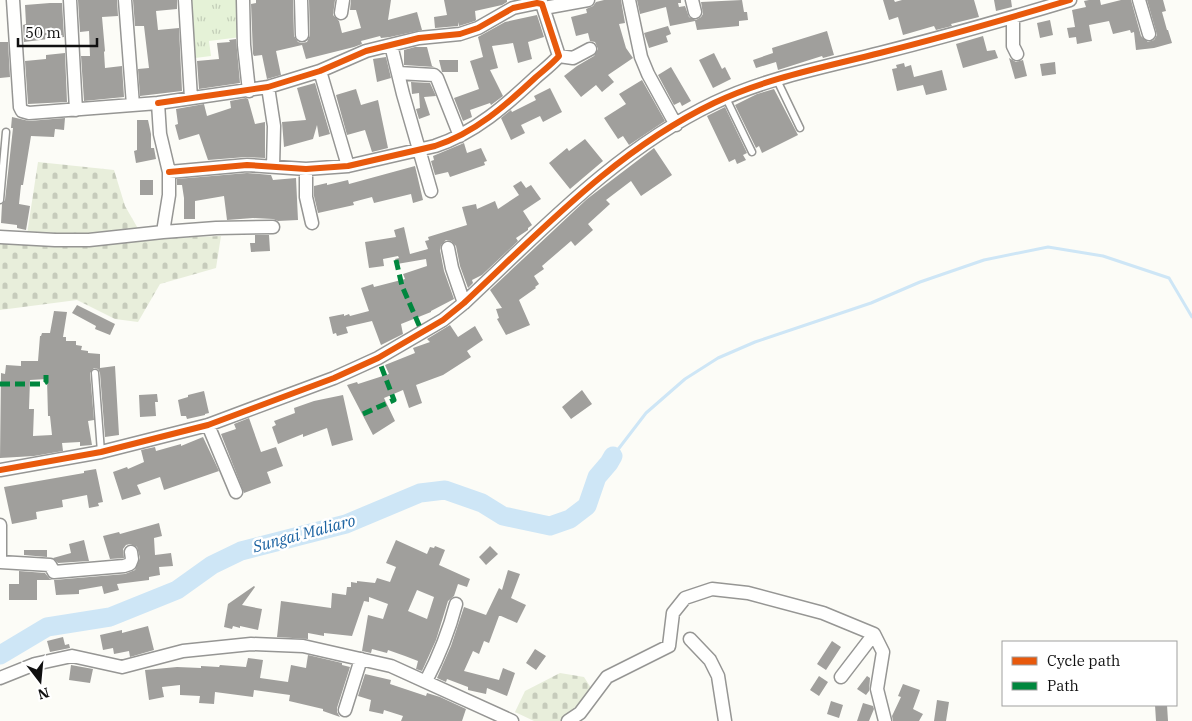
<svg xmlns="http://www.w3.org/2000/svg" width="1192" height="721" font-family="'IBM Plex Serif',serif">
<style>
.grass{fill:url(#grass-tufts)}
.cemetery{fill:url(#cemetery-stones)}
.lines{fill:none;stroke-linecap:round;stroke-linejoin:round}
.stream{stroke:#cee6f6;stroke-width:3}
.river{stroke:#cee6f6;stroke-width:19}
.building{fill:#a09f9c;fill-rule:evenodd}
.lane-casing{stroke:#969694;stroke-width:9}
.street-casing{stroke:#969694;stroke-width:15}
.lane{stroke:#fffffe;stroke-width:6}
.street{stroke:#fffffe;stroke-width:12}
.quiet{stroke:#00873e;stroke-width:5;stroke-dasharray:10 5;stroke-linecap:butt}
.cycleway-casing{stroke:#fff;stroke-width:9}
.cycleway{stroke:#e8590c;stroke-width:6}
.labels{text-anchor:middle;stroke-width:5;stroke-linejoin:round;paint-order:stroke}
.water-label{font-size:16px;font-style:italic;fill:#1b62a1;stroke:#fff}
</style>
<defs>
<pattern id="grass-tufts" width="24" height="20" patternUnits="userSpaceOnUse" patternTransform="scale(1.25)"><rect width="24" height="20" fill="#e5f2d7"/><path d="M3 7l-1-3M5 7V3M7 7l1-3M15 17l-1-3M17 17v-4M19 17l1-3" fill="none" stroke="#c3ceb8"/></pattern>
<pattern id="cemetery-stones" width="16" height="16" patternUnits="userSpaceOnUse" patternTransform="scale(1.25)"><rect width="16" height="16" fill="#e8eedb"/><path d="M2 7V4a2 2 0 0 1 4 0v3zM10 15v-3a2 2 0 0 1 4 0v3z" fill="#c6cbbb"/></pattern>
</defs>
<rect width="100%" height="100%" fill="#fcfcf7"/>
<!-- grass -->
<path class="grass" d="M187,0H236L241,37L209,41L211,56L195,58Z"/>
<!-- cemetery -->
<path class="cemetery" d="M38,162L114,170L125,206L144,239L221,236L216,268L160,284L138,322L115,319L77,300L0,310V236L27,234Z
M560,673L584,677L591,688L576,712L564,721H534L515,712L525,691Z"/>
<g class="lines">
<!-- stream -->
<path class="stream" d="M613,456L646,413L685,379L718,358L755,342L871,303L920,282L984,260L1048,247L1103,256L1169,278L1192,317"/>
<!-- river -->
<path class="river" d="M0,655L47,627L110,617L177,590L212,565L241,551L346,524L420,493L445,490L482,503L503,516L550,526L570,519L587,506L597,477L609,463L613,456"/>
</g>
<!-- building -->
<path class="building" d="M78,0H117L118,16L102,17L105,51L104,52L105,68L122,66L124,97L84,101L81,56H90L89,31L80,32Z
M133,0H177V9L156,11L158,30L179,28L182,91L140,96L138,69L149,68L144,26H135Z
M256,0H293L294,36L298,42L302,43L307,42L310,35L309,0H335L333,15L339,21L342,33L361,28L356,10H350L351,0H391L388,20L417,12L422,30L390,37L381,38L380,36L361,41L362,44L354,47L306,59L302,45L276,51L281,75L267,79L262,55L254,56L253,54L251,4L256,3Z
M444,0H507V2L502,5L475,11L476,20L475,21L459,26L458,22V26L435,28L434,17L447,15Z
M604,0H621L625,23L619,24L626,48L633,58L608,75L614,82L602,92L596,85L581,97L564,76L577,66L594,56L598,49L595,42L590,41L588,33L576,36L571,17L587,13L586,9L593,6L596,2Z
M637,0H681V3H678L679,7L685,6L689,17L696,20L701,17L703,14L701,2L742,0L744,12H747L748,20L739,21V26L697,30L695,21L670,26L666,7L640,14Z
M883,0H894L895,2L902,0H974L979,17L951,24L952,26L936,30L934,26L903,35L898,17L889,20Z
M994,0H1011L1012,7L996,11Z
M1089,0H1100L1101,5L1121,0H1131L1141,36L1148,42L1154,40L1157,35L1147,0H1163L1166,11L1162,12L1167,30H1168L1172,43L1154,48L1136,50L1134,32L1131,33L1130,30L1113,34L1109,21L1089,25L1092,41L1077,44L1076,37L1069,38L1067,28L1075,27L1072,10L1086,7L1084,1Z
M50,3H62L64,37L24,42L23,25L26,24L25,5Z
M537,15L544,37L528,42L532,59L518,63L513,43L492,46L498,68L490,70L503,96L491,105L490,103L470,110L472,117L463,121L454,98L479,89L470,61L483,57L478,37L505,22Z
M1050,20L1053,35L1040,38L1037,23Z
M668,26L671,34L666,36L668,42L649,48L644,33Z
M827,31L834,55L823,58L822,56L778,70L776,62L756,68L753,60L773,53L772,48Z
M983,36L987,51L995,50L998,58L963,68L956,44Z
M236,39L240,83L199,89L197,61L219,59L217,43L230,42L229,40Z
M0,42H8L10,77L0,78Z
M415,47H427L432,66L434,67L404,65V50Z
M65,53L67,102L28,104L25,61L46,59V55Z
M714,53L722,69L725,67L731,79L713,88L699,60Z
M386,57L391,78L377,82L373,59Z
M1009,58L1016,62L1023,60L1027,76L1015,79Z
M439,60H458V72H442Z
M1055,62L1056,74L1042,76L1040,64Z
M904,63L905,67L911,65L914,77L942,70L947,90L926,95L923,85L897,91L892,69L897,68L896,65Z
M671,67L691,101L682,106L680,102L674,105L658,75Z
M642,80L665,121L629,145L623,136L618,139L604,118L626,104L619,94Z
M411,82L430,83L436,96L424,97L430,115L419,119L416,109L420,108L419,93L412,94Z
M315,83L330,134L319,137L317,125L313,139L284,147L282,122L306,120L297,88Z
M550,88L562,112L543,122L540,116L521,125L525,133L511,140L501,118L511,110L512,112L536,100L534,96Z
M356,89L361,105L378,100L388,148L372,152L365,130L347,135L336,95Z
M774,89L798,135L762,153L759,146L756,148L735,105L757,94Z
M246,98L248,99L255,124L265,122V158L246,157L208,160L199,134L179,140L175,125L178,124L176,109L204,104L207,116L231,108L230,101Z
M725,107L747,153L743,155L746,160L737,164L735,159L729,162L707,116Z
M12,117L29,121L65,118L64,130L55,129L54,137L31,136L23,185H21L19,204L30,206L26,230L17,228V225L1,223L2,204L5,200L13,128H11Z
M137,120H148L151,134V148H154L156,159L136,163L134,151L137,150Z
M585,139L603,161L570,189L549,163L567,148L569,151Z
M464,143L467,153L481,148L487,161L484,162L485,165L450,177L448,172L435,175L431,161L434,160L433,156Z
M654,148L672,175L641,196L631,181L606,200L610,204L588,224L593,230L575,246L571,241L542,266L544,269L534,276L539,284L535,287L536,288L519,300L530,325L506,335L497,319L499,318L496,309L502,308L490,290L587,199Z
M415,166L423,200L413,203L411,194L374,203L372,197L353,202L354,205L318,213L314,196V186L327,183V185L348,180L349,184Z
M247,173L271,175L273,180L296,178L298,220L278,221L273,219L253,218L227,220L224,196L195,201V219H184V198L182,185H177V179Z
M140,180H153V195H140Z
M521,181L526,188L531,185L541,199L523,211L532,225L528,228V230L516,238L518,241L482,275L472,280L473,283L468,288L460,266L456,246L451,241L446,240L441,245L440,250L444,271L454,299L431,311V312L401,324L403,334L381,345L372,321L346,327L348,333L337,336L336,333L333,334L329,317L344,314V316L349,314L350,316L369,311L361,288L373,284L374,287L405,279L403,274L427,266L426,259L397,264L395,259L399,258L398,256L383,259L384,266L369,268L365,242L396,237L394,230L404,227L410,254L428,249L425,241L429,240L428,237L467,225L462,207L476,204L477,209L495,201L498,209L519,195L513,186Z
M255,235H269L270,251L251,252L250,243H255Z
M77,305L115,324L110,335L95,329L96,326L72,313Z
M54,311L67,312L63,337H66V341H76V345L82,346L81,350L88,351V353L100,354V368L115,366L119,435L105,437L100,373L98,369L94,368L90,373L94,420L88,421L92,445L80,446V442L62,443L63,451L34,456L0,458L1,373L5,374L6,365L21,366V361H38L40,336H41L42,333H50ZM47,379L48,416H50L52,435L33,436L34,409H29L30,380Z
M450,325L458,337L475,326L483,340L467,351L471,357L443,375L416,385L422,403L409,408L403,390L384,398L395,421L373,435L347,385L357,382L358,384L389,374L385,365L415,353L413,348L430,342L427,339Z
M582,390L592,404L571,419L562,407Z
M204,391L209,413L205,414V415L187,419L186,416H181L178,400L188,397V395Z
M157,394L158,402H155L156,416L140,417L139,395Z
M343,395L353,440L332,446L327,428L303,437V434L278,444L272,427L276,425L274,421L295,413L294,408L314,401Z
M249,418L261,452L276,447L283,466L267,472L271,483L244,493L221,434L236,429L234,424Z
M203,437L219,471L164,490L160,477L137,485L141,494L122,500L113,472L127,467L128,469L144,462L141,450L155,447L156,451L181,444V446Z
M96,469L103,502L98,503L99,506L89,508L87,495L62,500L63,507L36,512L37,519L12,524L4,487L84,473V471Z
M159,523L162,536L154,538L155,555L171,553L173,566L159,567L160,575L149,577V580L117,584L119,590L104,594L102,586L79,590V594L56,595L54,580L125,574L135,570L140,558L137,547L130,544L126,545L123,549L124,558L110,559L103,536L119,532L120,534Z
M84,540L89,561L58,563L53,558L71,553L69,544Z
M396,540L427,554L430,547L434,548L435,546L445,550L439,565L470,579L467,587L458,584L454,596L448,601L436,640L422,671L416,669L418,661L405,656L388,650L387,653L372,649L371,653L362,651L368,615L383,619L388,604L369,597V602L364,601L352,636L324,633V636L308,633V639L277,637L281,601L331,608L332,593L346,595L347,587H351V582L357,583V581L375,583L377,578L390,582L396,567L386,563ZM417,590L434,597L427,619L408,611Z
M490,546L498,554L486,565L479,557Z
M24,550H47V557L24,555Z
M508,570L520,574L511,598L526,605L517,623L501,616H499L489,643L484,641L479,654L473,651L464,671L499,680L503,668L515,673L507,696L487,688L486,694L468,690V687L447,679L446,682L437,678L451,646L464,607L486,615L499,588L502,590Z
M19,571L45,573L50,579L53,580H37V600H9V584H19Z
M254,586L255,587L242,605L262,609L258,630L240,626V628L233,626L232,629L224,627L228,604Z
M148,626L154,650L130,657L129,651L114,654L113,648L103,650L100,635L122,630V633Z
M63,637L65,645L69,644L70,648L50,652L47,641Z
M832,641L841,647L826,670L817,664Z
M535,649L546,656L536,670L526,663Z
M308,655L342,663V665L350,667L337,708V712L340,717L323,711V709L289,701L290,695L254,690L253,697L215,692L214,704L199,703L200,696L180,695V685L162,687L164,697L149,700L145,670L177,667L201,668V666L219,667L220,665L246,667L248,658L263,660L260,678L288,682L291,665L306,668Z
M71,665L93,669L90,683L69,680Z
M365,674L391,680L390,684L426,696L427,693L440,697L466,709L462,721H401L403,716L384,710L383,714L369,711L371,700L358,696Z
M819,676L828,682L819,696L810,690Z
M867,676L870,678L869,691L866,695L857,689Z
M903,684L920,690L913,709L923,714L919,721H893L892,716L901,697L898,696Z
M937,700L949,702L946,721H934Z
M831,701L843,705L839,718L827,714Z
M863,703L873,706L874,709L869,721H857Z
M1155,705H1167L1168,721H1156Z"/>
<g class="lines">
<!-- lane casing -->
<g class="lane-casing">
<path id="lane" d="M777,80L800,128
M726,98L752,152
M0,200L6,132
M95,373L101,452"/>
</g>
<!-- street casing -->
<g class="street-casing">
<path id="street" d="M70,0L76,110
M125,0L133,105
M185,0L191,98
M243,0L244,45L249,91
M301,0L302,35
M629,0L641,57L648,74L676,125
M692,0L695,12
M1139,0L1149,34
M544,8L588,0
M341,13L343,0
M1013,17V46L1017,54
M391,45L403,94L431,191
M559,56L573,58L590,49
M320,71L348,166
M398,73L434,75L437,78L460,136
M268,87L274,126L273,167
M158,103L268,87L320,71L366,51L419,38L460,34L478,28L513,8L537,3L542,4L559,56C552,64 544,70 536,77C506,105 475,133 435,146L348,166L306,169L247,165L169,172
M306,169V197L312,223
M163,232L216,228L273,227
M0,237L55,240H89L163,232L169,195V172L160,134L158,103L29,113L22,111L20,107L13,0
M448,248L452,268L464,303
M208,425L236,492
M0,470L101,452L208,425L334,378L378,358L443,320L464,303C542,230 616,150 714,103C766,78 825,67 880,53C944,37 1007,19 1070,0
M0,525V557
M0,562L50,565L54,572L124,566L130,564L132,559L131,552
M690,639L710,660L718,676L725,721
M841,677L874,634
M0,678L35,664L72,656L122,667L183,651L251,644L303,646L391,666L512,721
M426,681C439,656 449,631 456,604
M345,710L361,659
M568,721L580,713L607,677L669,646L673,613L685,598L712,589L748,593L823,613L874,634L883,652L877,689L885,721"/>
</g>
<!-- lane -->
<use href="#lane" class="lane"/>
<!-- street -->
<use href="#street" class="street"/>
<!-- quiet -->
<path class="quiet" d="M396,260L402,286L422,332
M0,384H43L46,382V375
M363,414L394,400L378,358"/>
<!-- cycleway casing -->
<g class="cycleway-casing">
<path id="cycleway" d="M158,103L268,87L320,71L366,51L419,38L460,34L478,28L513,8L537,3L542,4L559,56C552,64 544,70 536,77C506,105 475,133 435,146L348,166L306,169L247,165L169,172
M0,470L101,452L208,425L334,378L378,358L443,320L464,303C542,230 616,150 714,103C766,78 825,67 880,53C944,37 1007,19 1070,0"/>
</g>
<!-- cycleway -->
<use href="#cycleway" class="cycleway"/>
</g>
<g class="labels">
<!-- water labels -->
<g class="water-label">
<text transform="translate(304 533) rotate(-15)" y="6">Sungai Maliaro</text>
</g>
</g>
<!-- legend -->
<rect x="1002" y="641" width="175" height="65" fill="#ffffff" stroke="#9f9f9f"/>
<rect x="1012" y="657" width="25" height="8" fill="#e8590c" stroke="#9f9f9f"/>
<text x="1047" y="666" font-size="15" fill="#101010">Cycle path</text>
<rect x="1012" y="682" width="25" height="8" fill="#00873e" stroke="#9f9f9f"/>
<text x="1047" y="691" font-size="15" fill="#101010">Path</text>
<!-- north arrow -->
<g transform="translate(40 681) rotate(164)" stroke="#ffffff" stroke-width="4" paint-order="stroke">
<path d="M0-4L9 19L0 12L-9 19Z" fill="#101010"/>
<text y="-8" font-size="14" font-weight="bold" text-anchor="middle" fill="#101010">N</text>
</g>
<!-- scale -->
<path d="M18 38v8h79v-8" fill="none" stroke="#101010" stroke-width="2.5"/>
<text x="25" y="38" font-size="15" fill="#101010" stroke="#ffffff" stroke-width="4" paint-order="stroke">50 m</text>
</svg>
